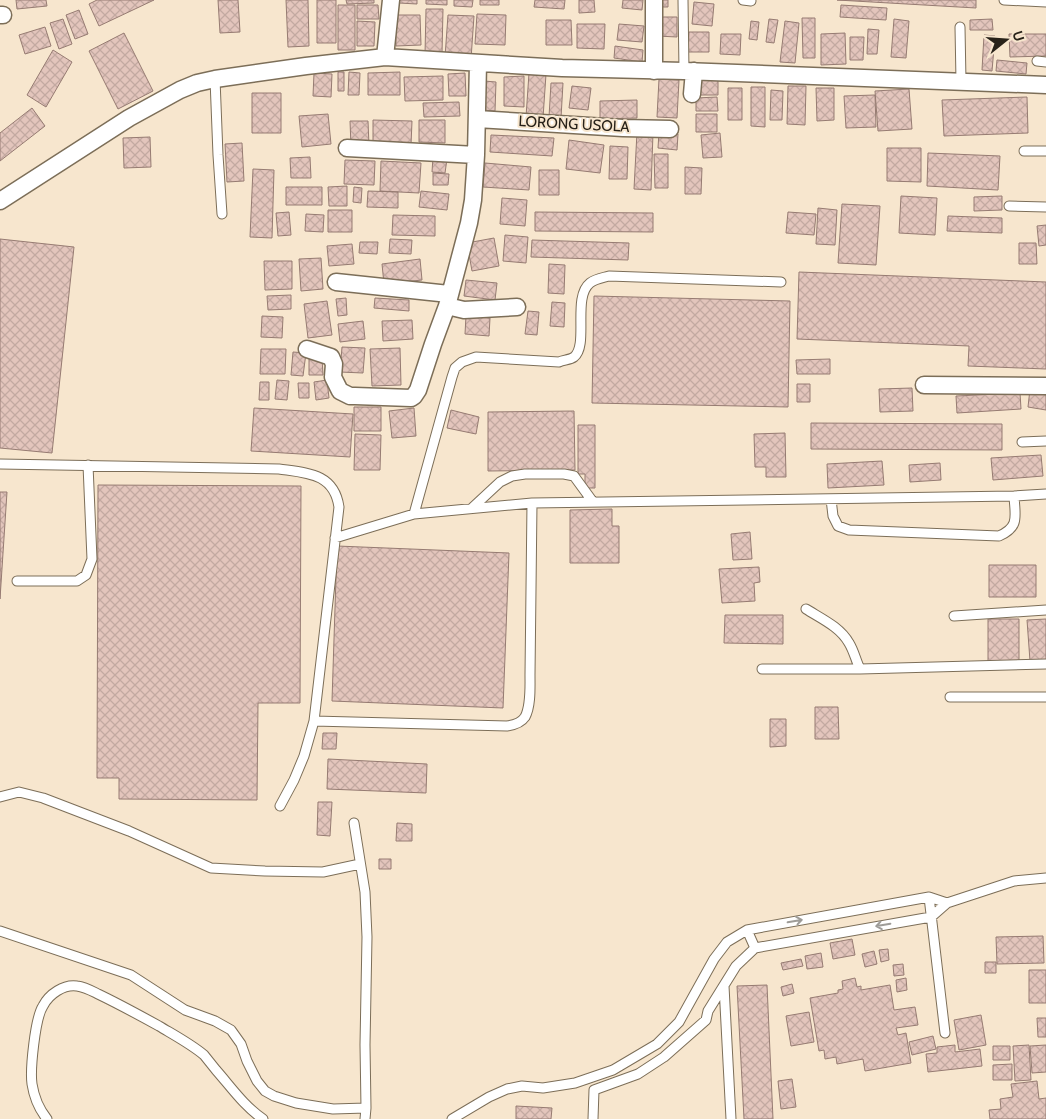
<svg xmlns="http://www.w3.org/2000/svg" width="1046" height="1119" font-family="Cabin,sans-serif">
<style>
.building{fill:url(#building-cross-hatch);stroke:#967b72}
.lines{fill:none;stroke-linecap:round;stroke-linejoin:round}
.lane-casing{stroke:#7c6e58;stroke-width:11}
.street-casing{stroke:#7c6e58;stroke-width:19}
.lane{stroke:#fff;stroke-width:9}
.street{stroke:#fff;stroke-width:16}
.oneway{stroke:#9e9c98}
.labels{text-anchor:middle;stroke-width:4;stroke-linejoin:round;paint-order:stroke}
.street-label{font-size:15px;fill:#282219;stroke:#f7e6ce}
</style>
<defs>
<pattern id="building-cross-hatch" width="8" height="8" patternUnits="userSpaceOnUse" patternTransform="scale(1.25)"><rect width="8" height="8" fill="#e3c5bc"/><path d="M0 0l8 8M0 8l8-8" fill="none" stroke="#c3a9a1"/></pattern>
</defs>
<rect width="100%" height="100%" fill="#f7e6ce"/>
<!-- building -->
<path class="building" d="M16,0H46L47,6L17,9Z
M97,0H154L99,26L89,4Z
M218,0H238L240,32L220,33Z
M286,0H308L309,46L288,47Z
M317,0H336V43H317Z
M346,0H374V3L347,4Z
M399,0H417V4L399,3Z
M426,0H447V5L426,4Z
M454,0H473L472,7L454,6Z
M480,0H499V5H480Z
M535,0H565L564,9L534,7Z
M579,0H594L595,12L579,13Z
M623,0H643L642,10L622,8Z
M658,0H668V7H658Z
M837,0H976V8Z
M694,2L714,4L712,26L692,24Z
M338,5H355V50H338Z
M357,5H378L379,19H357Z
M841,5L887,8L886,20L840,17Z
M426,9H443L442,54H425Z
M79,10L88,34L75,39L66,15Z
M477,14L506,15L505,45L475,44Z
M395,15H420L421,45L396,46Z
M448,15L474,16L471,59L445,57Z
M658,17H677V37L657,36Z
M802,18H815V58H803Z
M63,19L72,44L59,49L50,23Z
M769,19L778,20L774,43L766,42Z
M894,19L909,21L906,58L891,57Z
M992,19L993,30H970V20Z
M546,20H571L572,45H546Z
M357,21L375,22L374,46H357Z
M751,21L759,22L757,40L749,39Z
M785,21L799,23L795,63L780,62Z
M577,24H605L604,49L577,48Z
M619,24L644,26L642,42L617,40Z
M45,27L51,46L25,54L19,35Z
M868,29L879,30L877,54H867Z
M689,32H709V52H688Z
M124,33L153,91L118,109L89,51Z
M845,33L846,64L821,65V34Z
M721,34H741L740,55L720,54Z
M1009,34H1046V56L1010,57Z
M984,35L995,36L992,71L982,70Z
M850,37H864L863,60H850Z
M615,46L643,50L642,62L614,58Z
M53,50L72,62L46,107L27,95Z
M997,60L1027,63L1026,74L996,71Z
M338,72H344V91H338Z
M349,72L360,73L359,95H348Z
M400,72V95H368V73Z
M314,73L332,74L331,97L313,96Z
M465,73L466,96H449L448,74Z
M529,73L546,74L543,118L526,117Z
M443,76V100L405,101L404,77Z
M524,76V107L504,106V77Z
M696,77H718V95H696Z
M659,79L679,80L677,118L657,117Z
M484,81L496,82L495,111L482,110Z
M551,83H563L561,118L549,117Z
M572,86L591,88L588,110L569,108Z
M788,86H806L805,125L787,124Z
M751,87H765V127L751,126Z
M728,88H742V120H728Z
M816,88H834V120L817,121Z
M909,89L912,129L878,131L875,91Z
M771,90L783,91L782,120H770Z
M252,93H281V133H252Z
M875,95L876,127L846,128L844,96Z
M717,97L718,111H696V98Z
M1027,97L1028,133L944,136L942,100Z
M637,100V118L600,119V101Z
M459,102L460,116L424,117L423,103Z
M32,108L45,126L0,161V133Z
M328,114L331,144L302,147L299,116Z
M696,114H717V132H696Z
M373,120L412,121L411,145L373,144Z
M419,120H445V143L419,142Z
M350,121H368L369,146H351Z
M637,132L653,133L651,190L634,189Z
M659,132L678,134L677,150L658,148Z
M720,133L722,157L703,158L701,135Z
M491,135L554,138L552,156L490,152Z
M150,137L151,167L124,168L123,138Z
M569,140L604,145L600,173L566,169Z
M242,143L244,181L227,182L225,144Z
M610,146L628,147L627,179H609Z
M887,148H921V182L887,181Z
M928,153L1000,156L998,190L927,186Z
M654,154H668V188H655Z
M310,157L311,178H291L290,158Z
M433,157L447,159L445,173L432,172Z
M345,160L375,161L374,185L344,184Z
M381,161L421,163L419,193L380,191Z
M485,163L531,167L529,190L483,187Z
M685,167L702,168L701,194H685Z
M253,169L274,170L272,238L250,237Z
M539,170H559V195H539Z
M433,173L449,174L448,185H433Z
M347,186V206H329L328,187Z
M286,187H322V205H286Z
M354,187L362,188L361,203L353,202Z
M368,191L398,192V208L367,207Z
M421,191L449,194L447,210L419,207Z
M901,196L937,198L935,235L899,233Z
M1002,196V210L974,211V197Z
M502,198L527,200L525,226L500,224Z
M842,204L880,206L876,265L838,263Z
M818,208L837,210L835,245L816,244Z
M328,210H352V232H328Z
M289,212L291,235L278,236L276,213Z
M535,212L653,213V232L535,231Z
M788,212L816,214L814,235L786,233Z
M306,214L324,215L323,232L305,231Z
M393,215L435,216V236L392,235Z
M948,216L1002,218V233L947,231Z
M1046,225V245L1039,246L1037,226Z
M505,235L528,237L526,263L503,261Z
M494,238L499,266L472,271L467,243Z
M0,239L74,247L52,453L0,448Z
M390,239L412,240L411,254L389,253Z
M532,240L629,243L628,260L531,257Z
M360,242H378L377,254L359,253Z
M1019,243H1036L1037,264H1019Z
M352,244L354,264L329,266L327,246Z
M321,258L323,289L301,291L299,259Z
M420,259L422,280L384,284L382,264Z
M264,261H292V289L265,290Z
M549,264L565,265L564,294L548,293Z
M799,272L1046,282V369L968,366L969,346L797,339Z
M466,280L497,283L495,300L464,296Z
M291,295V309L268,310L267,296Z
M594,296L790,301L788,407L592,403Z
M346,298L347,315L338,316L336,299Z
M375,298L409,300V311L374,308Z
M327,301L332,335L308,338L304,304Z
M552,302L565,303L564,327L550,326Z
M528,311L539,312L537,335L525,334Z
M262,316L283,317L282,338L261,337Z
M466,316L490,318L489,336L465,334Z
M412,320L413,339L383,341L382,321Z
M363,321L365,339L340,342L338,324Z
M342,347L365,348L363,373L340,372Z
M400,348L401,385L372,386L370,349Z
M261,349H286L285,374H260Z
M293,352L306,353L303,376L291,375Z
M309,358H322L323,375H309Z
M830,359V374H797L796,360Z
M277,380L289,381L287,400L275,399Z
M327,380L329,398L316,400L314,382Z
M260,382H269V400H259Z
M298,383H309V398H299Z
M797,384H810V402H797Z
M912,388L913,411L880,412L879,389Z
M1030,389L1046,391V410L1028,407Z
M1020,393L1021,409L957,413L956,396Z
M354,407H381V431H354Z
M254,408L353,414L350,457L251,451Z
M414,408L416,436L392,438L389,411Z
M451,410L479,417L476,434L447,428Z
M574,411L575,470L488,471V412Z
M811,423L1002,424V450L811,449Z
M578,425H595V488H585V474H578Z
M785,433L786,477H766V467H755L754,434Z
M355,434L381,435L380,470H354Z
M1041,455L1043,476L993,480L991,458Z
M882,461L884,485L828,488L827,464Z
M940,463L941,480L910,482L909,465Z
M98,485L301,486L300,703H258L257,800L119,799V778H97Z
M0,492H7L0,599Z
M612,509V526H619V563H570V510Z
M750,532L752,559L733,560L731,534Z
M337,546L509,553L503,708L332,701Z
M989,565H1036V597H989Z
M759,567L760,582L754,583L755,601L722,603L719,569Z
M725,615H783V644L724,643Z
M988,619H1019V661H988Z
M1046,619V660L1030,661L1027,620Z
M815,707H838L839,739H815Z
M770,719H786V746L770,747Z
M323,733H337L336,749H322Z
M328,759L427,764L426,793L327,789Z
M318,802H332L330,836L317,835Z
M397,823L412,824V841H396Z
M379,859H391V869H379Z
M1043,936L1044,963L997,964L996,937Z
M852,939L855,955L833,959L830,943Z
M888,949L889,960L881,962L879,950Z
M874,951L877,964L865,967L862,954Z
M821,953L823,967L807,969L805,956Z
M801,959L803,966L783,970L781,963Z
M985,962H996V973H985Z
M903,964L904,975L894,976L893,965Z
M1029,970H1046V1003H1029Z
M855,978L857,987L861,986V990L890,985L894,1010L915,1007L918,1025L896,1028L898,1035L906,1033L911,1063L865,1071L863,1059L837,1064L836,1057L825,1059L824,1050L819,1051L810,998L838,993V990L843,989L842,981Z
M906,978L907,990L897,992L896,980Z
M792,984L794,993L783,996L781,987Z
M767,985L773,1119H744L737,986Z
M809,1012L814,1042L791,1046L786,1016Z
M981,1015L986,1045L959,1050L954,1020Z
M1037,1018H1046V1037H1038Z
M933,1036L936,1049L912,1055L909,1042Z
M955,1045V1052L980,1049L982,1066L928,1072L926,1054L937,1053V1047Z
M1029,1045L1031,1080L1015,1081L1013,1046Z
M1046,1045V1072L1032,1073L1030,1046Z
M993,1046H1010V1060H993Z
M1012,1064V1080H993V1065Z
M792,1079L796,1107L781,1109L778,1081Z
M1037,1081L1039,1099L1046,1098V1119H990L989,1110L1001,1109L1000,1099L1013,1097L1011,1084Z
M516,1106L552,1108L551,1119H516Z"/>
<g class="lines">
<!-- lane casing -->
<g class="lane-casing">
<path id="lane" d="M683,0L684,71
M743,0L751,1
M1004,0L1046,2
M960,27L961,81
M1037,61L1046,62
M215,79L218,155L222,214
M1024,151H1046
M1009,206L1046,207
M781,282L609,276C602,278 595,279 590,283C572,297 589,345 574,357C570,360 563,360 559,362L476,357L462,362L455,368L452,377L414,514L532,503L1014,496L1046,494
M1022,442L1046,441
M0,464L279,469C307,473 334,473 339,507L314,721L304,756L294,780L280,806
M831,499L833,516L838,526L849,530L999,536C1020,527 1015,516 1014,496
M472,508L500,482L512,476L525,474H564L574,476L593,502
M335,538L414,514
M17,581H77L86,575L92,559L88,465
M806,609C822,619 840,627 849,643C854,651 856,661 860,669
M954,616L1046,610
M762,669H860L1046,664
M950,697H1046
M314,721L507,726C514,725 521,723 525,717C531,706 530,687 530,675L532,503
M0,797L19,792L43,798L129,831L211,868L265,871L323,872L360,864
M354,823L365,892L367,937L365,1045L366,1108L365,1119
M929,897L945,1033
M747,930L755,948
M0,931L131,975L185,1010L215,1021L231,1030L241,1044L247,1061L257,1081L265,1091L274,1096L296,1103L333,1109L366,1108
M724,986L731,1119
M47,1119C39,1109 34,1097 32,1084C30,1070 35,1018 43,1006C49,994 64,984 77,986C85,987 92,991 98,994C119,1004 139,1015 159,1026C174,1035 191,1044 204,1055C208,1060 212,1065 216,1070C231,1087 244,1106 263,1119
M452,1119L489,1097L507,1089L522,1086L543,1088L575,1083L613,1070L657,1044L679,1022L714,959L727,942L747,930L929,897L947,903
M593,1119L594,1090L638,1074L664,1057L706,1020L708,1011L736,966L755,948L931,917L947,903L1014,881L1046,878"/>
</g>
<!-- street casing -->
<g class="street-casing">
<path id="street" d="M0,15H3
M385,57L391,0
M654,71V0
M692,94L694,71
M477,119L623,128L670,129
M347,148L476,155
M0,201L129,118L180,90L197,83L215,79L306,66L385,57L562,68L684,71L1046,85
M336,282L449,294
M447,306L464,310L517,307
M307,349L331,357L334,364L333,377L340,391L350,396H355L411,398L414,396L418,390L433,344L447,306L469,223L473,200L476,155L478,63
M924,385L1046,386"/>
</g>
<!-- lane -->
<use href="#lane" class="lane"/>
<!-- street -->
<use href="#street" class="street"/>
</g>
<!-- one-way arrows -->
<defs><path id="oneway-shaft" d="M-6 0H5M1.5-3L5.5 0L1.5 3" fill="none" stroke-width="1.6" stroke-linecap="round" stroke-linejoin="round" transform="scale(1.25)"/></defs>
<g class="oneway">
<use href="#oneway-shaft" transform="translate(795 921) rotate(-10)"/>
<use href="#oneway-shaft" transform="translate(883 925) rotate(170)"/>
</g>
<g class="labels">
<!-- street labels -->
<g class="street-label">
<text transform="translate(574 124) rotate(3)" y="5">LORONG USOLA</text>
</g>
</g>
<!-- north arrow -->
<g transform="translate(1006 40) rotate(73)" stroke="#f7e6ce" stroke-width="4" paint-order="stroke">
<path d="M0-4L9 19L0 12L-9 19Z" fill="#282219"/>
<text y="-8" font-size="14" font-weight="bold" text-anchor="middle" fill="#282219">U</text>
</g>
</svg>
